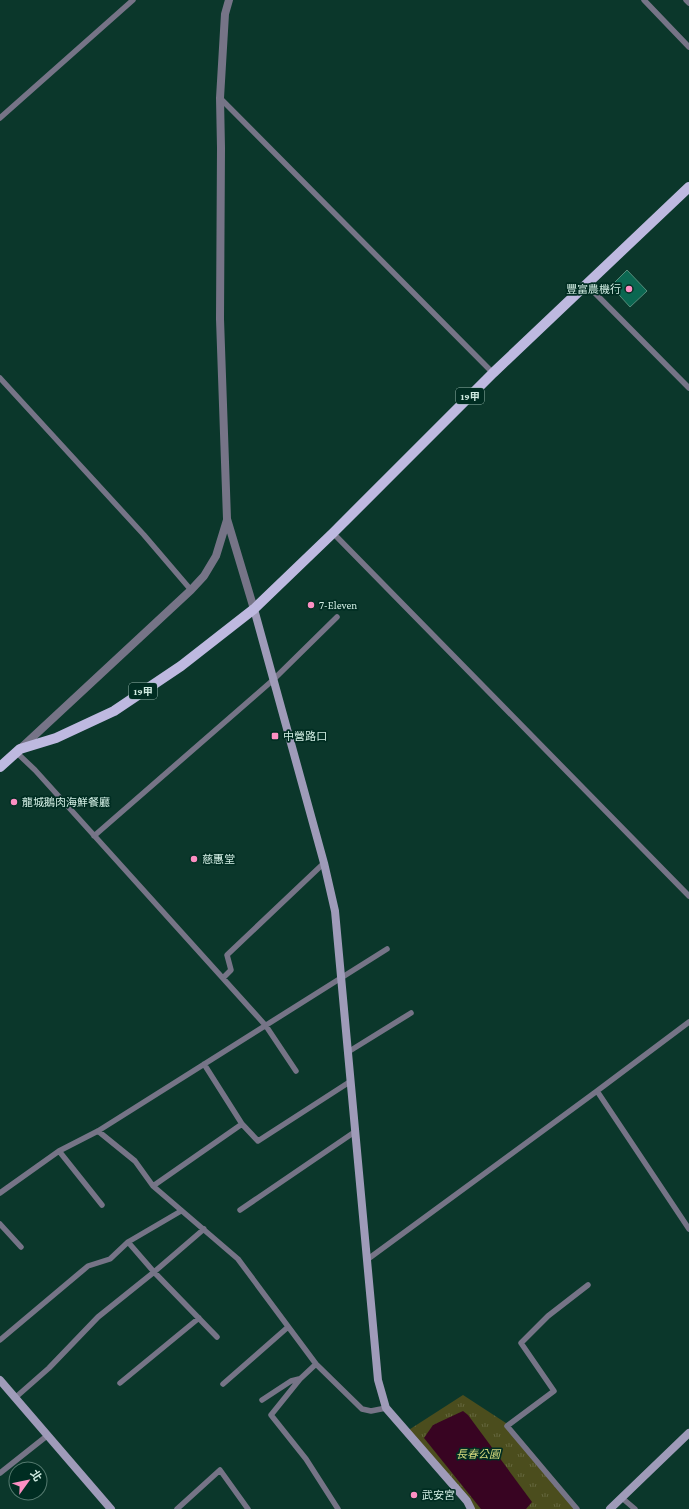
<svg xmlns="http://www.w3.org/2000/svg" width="689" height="1509" font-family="'Crimson Pro','Noto Sans TC',serif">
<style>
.park{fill:url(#park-tufts)}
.water{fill:#380422}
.building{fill:#0b6751;stroke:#558c7a}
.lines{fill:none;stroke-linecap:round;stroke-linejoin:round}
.lane{stroke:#767487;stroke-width:5.5}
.street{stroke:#767487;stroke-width:8}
.secondary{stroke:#9f9bb9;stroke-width:8}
.primary{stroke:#beb9e0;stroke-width:10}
.poi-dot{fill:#fc8fc2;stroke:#002d22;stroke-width:1.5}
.labels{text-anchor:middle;stroke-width:3.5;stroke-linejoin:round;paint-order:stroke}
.shield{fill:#002d22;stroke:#92b3a9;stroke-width:1}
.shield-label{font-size:10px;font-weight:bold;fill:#d1ede3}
.poi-label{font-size:11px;fill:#d1ede3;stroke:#002d22;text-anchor:start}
.park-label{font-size:11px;font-style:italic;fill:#d4d97d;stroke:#002d22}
</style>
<defs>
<pattern id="park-tufts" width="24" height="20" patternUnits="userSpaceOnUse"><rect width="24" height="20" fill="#4b4d1d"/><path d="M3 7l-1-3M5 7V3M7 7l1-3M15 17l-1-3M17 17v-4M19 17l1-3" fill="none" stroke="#64673e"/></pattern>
</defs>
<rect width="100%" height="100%" fill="#0b372b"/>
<!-- park -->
<path class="park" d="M463,1395L509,1425L577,1509H471L404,1433Z"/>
<!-- water -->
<path class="water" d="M463,1411L468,1415L532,1502L526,1509H481L424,1438L433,1425Z"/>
<!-- building -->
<path class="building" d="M627,270L647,291L630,307L611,286Z"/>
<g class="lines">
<!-- lane -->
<path class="lane" d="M644,0L689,47
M686,0L689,3
M220,98L493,373
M0,118L133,0
M586,284L689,388
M0,378L144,535L191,590
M333,533L689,896
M16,752L35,770L266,1026L296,1071
M94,836L273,680L337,617
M223,978L231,970L227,955L324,863
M689,1022L597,1091L689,1229
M348,1052L411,1013
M204,1064L242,1124
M98,1131L135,1161L153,1186L238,1259L316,1364L362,1409L371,1411L386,1408
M59,1151L102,1205
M153,1186L242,1124L258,1141L351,1081
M0,1193L59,1151L98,1131L387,949
M240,1210L356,1131
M0,1224L21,1247
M128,1242L154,1272L217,1337
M368,1259L597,1091
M0,1340L88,1266L110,1259L128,1242L181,1211
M316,1364L300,1379L271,1415L306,1459L338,1509
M120,1383L199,1318
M223,1384L288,1327
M16,1397L49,1368L98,1317L154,1272L204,1229
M262,1400L291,1381L299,1379
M0,1473L48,1435
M622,1498L635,1509
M177,1509L220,1470L248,1509
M577,1509L507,1426L554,1391L521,1343L548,1316L588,1285"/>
<!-- street -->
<path class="street" d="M229,0L225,14L220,98L221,148L220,319L227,519L254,609
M21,748L191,590L204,576L216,556L227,520"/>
<!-- secondary -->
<path class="secondary" d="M254,609L324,863L335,911L378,1380L386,1408L467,1501L471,1509
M0,1380L111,1509
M610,1509L689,1433"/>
<!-- primary -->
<path class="primary" d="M0,767L20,749L56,738L114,711L181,666L254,609L333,533L493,373L689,187"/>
</g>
<!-- markers -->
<g class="poi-dot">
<circle cx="629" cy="289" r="4"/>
<circle cx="311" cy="605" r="4"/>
<rect x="271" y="732" width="8" height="8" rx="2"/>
<circle cx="14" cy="802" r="4"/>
<circle cx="194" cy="859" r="4"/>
<circle cx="414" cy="1495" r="4"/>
</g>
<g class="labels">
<!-- shield labels -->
<g class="shield">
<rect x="456" y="388" width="28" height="16" rx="3"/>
<rect x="129" y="683" width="28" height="16" rx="3"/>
</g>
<g class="shield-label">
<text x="470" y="400">19甲</text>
<text x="143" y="695">19甲</text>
</g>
<!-- poi labels -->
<g class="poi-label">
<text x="621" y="293" text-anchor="end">豐富農機行</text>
<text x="319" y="609">7-Eleven</text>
<text x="283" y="740">中營路口</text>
<text x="22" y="806">龍城鵝肉海鮮餐廳</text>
<text x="202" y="863">慈惠堂</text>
<text x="422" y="1499">武安宮</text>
</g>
<!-- park labels -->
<g class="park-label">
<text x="478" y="1458">長春公園</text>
</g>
</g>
<!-- north arrow -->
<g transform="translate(28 1481) rotate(57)"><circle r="19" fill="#002d22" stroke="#547a6f"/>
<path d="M0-3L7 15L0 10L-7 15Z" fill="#fc8fc2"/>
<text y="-6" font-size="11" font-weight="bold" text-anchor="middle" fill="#d1ede3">北</text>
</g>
</svg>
